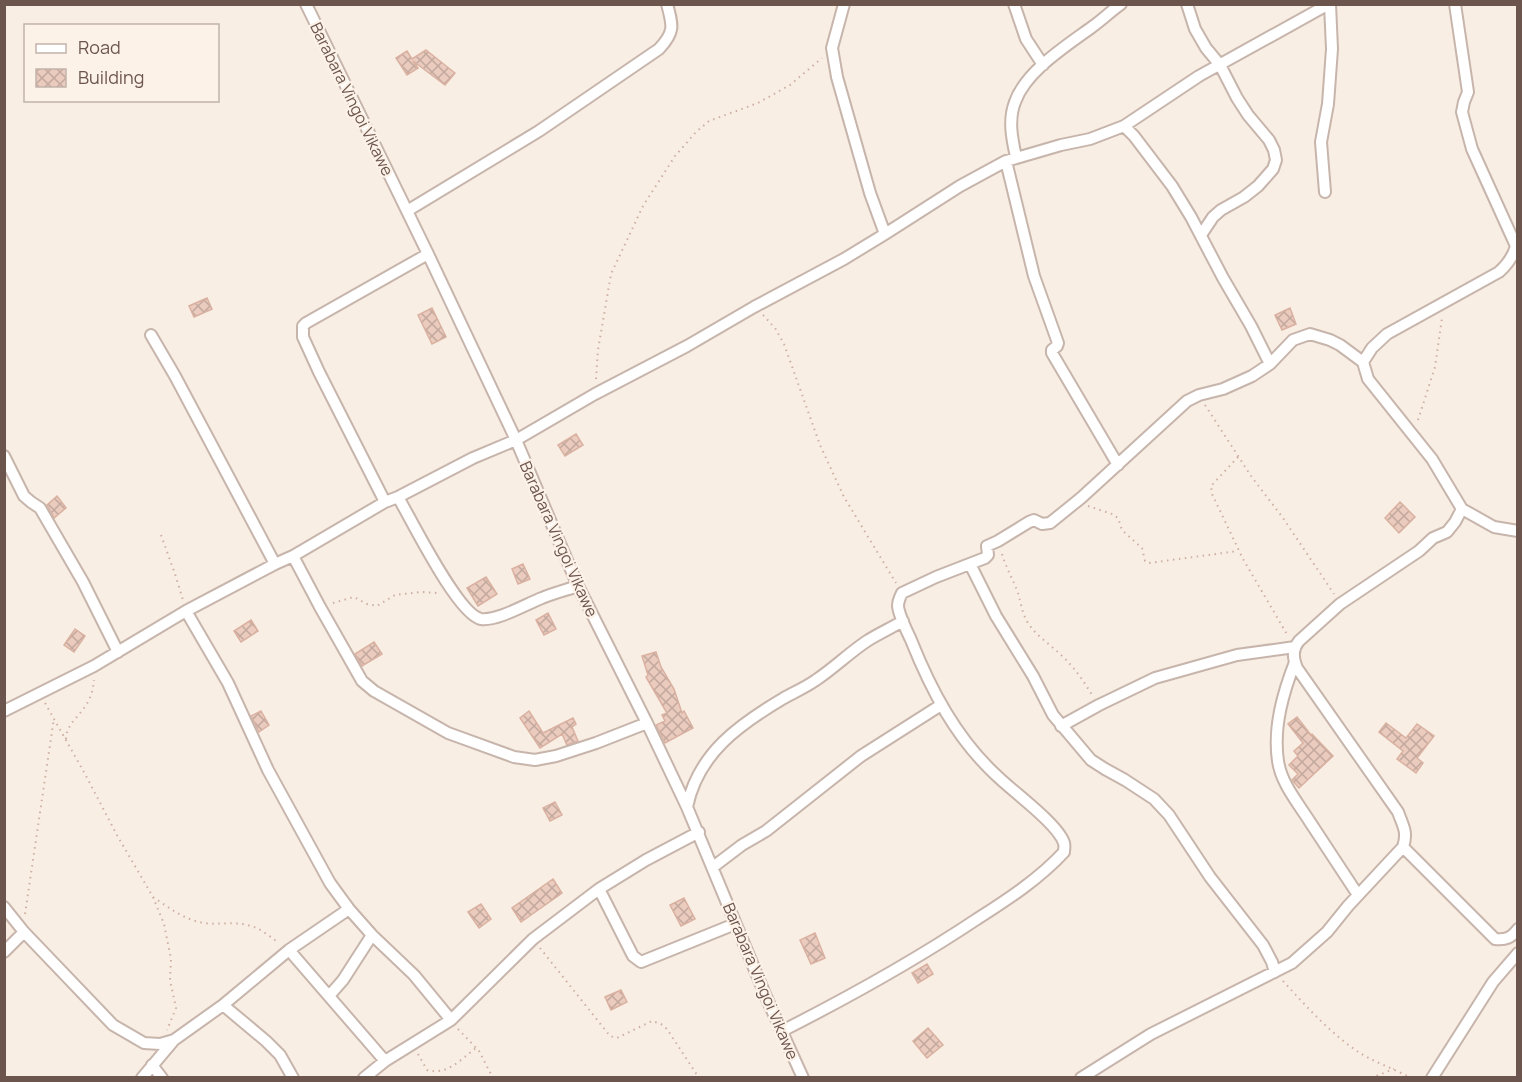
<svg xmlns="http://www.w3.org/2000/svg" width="1522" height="1082" font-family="Manrope,sans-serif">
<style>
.building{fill:url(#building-cross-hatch);stroke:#dab1a1;stroke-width:1.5}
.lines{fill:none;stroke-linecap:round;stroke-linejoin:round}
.minor-casing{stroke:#c7b5ac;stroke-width:14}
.path{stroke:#ceafa2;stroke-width:2;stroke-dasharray:1.5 4.5;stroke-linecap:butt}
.minor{stroke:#fff;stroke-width:10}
.labels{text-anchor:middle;stroke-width:4.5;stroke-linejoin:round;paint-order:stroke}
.street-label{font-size:16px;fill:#6c554d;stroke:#fcf2e8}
</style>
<defs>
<pattern id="building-cross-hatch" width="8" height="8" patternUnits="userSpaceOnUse" patternTransform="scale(1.5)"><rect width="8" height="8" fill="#eacbbe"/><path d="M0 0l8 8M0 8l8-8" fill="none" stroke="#c2a89d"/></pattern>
</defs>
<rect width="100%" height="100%" fill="#f8eee3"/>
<!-- building -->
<path class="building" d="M426,50L455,73L445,85L413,61L418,68L407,75L396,58L407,51L412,59Z
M207,298L212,309L194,317L189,306Z
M432,308L446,337L432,344L418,315Z
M1290,308L1296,324L1282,330L1275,315Z
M576,434L583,445L565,456L558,445Z
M57,496L66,508L54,518L47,505Z
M1400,502L1415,517L1399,533L1385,518Z
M523,564L530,579L518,584L512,569Z
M486,577L497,594L478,606L467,588Z
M548,613L556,629L544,635L536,620Z
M251,620L258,631L241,642L234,631Z
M75,629L85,636L74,652L64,645Z
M374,642L382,654L362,666L355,654Z
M656,652L661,667L674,689L682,713L684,711L693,728L665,743L656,725L665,721L662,715L667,713L646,677L648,675L642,656Z
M261,711L269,725L259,732L251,716Z
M529,711L543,733L573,718L576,724L572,727L578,741L567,745L562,734L540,748L520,718Z
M1297,717L1311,735L1312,734L1333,756L1299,788L1292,780L1298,774L1289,765L1298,756L1294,751L1303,743L1288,724Z
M1386,723L1406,738L1417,724L1434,736L1417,758L1423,763L1416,773L1397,759L1403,751L1379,732Z
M555,802L562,815L550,821L543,808Z
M553,879L562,893L521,922L512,908Z
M684,898L695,919L681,926L670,905Z
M481,904L491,919L479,928L468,912Z
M815,933L825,958L811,964L800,940Z
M927,964L933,974L918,983L912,973Z
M621,990L627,1002L611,1010L605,997Z
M928,1028L943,1045L927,1058L913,1041Z"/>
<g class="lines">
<!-- minor casing -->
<g class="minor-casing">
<path id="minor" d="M306,4L428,254L516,440L578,586L647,723L687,807L767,999L803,1078
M844,4L832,48L837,77L870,193L885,234
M1014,4L1026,39L1043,65
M1187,4L1195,29L1206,48L1220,65L1237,98L1248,115L1269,140L1274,150L1276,160L1273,169L1258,186L1244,197L1221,210L1213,217L1201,235
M1124,126L1134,136L1172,186L1191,217L1223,278L1251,326L1270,364
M1016,157C1012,139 1008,120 1015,102C1026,71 1066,46 1092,27C1102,20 1111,11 1121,4
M1006,161L1034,276L1058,343L1057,346L1052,350V353L1118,465
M1325,192L1321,142L1328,104L1332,49L1330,4
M407,211L539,131L659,49C675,32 673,26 667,4
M151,335L175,376L275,564
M4,456L24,496L31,502L40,508L83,582L118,652
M398,497C411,519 458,615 481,619C498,621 526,604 542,598C554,593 566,590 578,586
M385,502L319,372L303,337V326L306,323L428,254
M1462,509L1494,527L1518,531
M293,556L320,607L362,681L374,691L448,733L514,757L535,760L556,756L596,743L647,723
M970,564L996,616L1033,676L1053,715L1091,760L1105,769L1125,780L1154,799L1169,815L1210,877L1263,945L1272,962L1275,972
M186,611L228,683L268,770L330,883L349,909L372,935L414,975L451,1020
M1295,662C1283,693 1273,727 1278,761C1281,783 1298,803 1310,822C1326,846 1342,871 1358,895
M4,711L94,666L186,611L275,564L293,556L385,502L398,497L473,458L516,440L595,394L687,346L754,307L844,259L885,234L960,186L1006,161L1061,145L1090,139L1124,126L1199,76L1329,4
M1061,726L1099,705L1155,678L1237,655L1295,647
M687,807C698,753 740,724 784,698C795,692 806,687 816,680C834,668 849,653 867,641C878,634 891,628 903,621
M1403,847L1495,939C1506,940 1511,938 1518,929
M713,867L742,845L766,831L861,756L941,705
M599,889L633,956L641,962L735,924
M4,907L24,932L113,1025L144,1043L160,1044L174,1040
M289,950L385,1061
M4,952L24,932
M329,996L343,980L372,935
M223,1005L266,1041L280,1055L293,1078
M782,1031C849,997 914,961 977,919C1007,900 1039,879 1064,852C1064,849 1065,847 1064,843C1058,824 1012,791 996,775C956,738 931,690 911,640C907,631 899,616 898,606C898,601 900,597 902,593L936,577L985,558L988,555L987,546L998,541L1029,522L1034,520L1042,524L1050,523L1081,498L1187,401L1199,395L1223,389L1252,376L1270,364L1293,340L1310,334L1330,340L1340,345L1363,362
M152,1065L162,1078
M142,1078L174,1040L223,1005L289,950L349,909
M364,1078L385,1061L451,1020L533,939L599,889L646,860L699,832
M1081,1078L1151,1034L1292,963L1327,932L1348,906L1403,847C1408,832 1403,826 1398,812L1297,668C1293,658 1292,650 1299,641L1340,604L1419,551L1433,538L1447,532L1455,522L1462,509L1432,459L1368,379L1363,362L1372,348L1387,334L1499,272C1508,264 1513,257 1516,246L1472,149L1462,112L1464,102L1468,92L1455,4
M1432,1078L1493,982L1518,953"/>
</g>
<!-- path -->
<path class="path" d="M763,315L775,328L784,344L820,445L844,497L896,583
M596,379L598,350L611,274L643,206L675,156L696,132L709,121L758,103L790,85L822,58
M1205,405L1251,476L1283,518L1334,594
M1418,420L1435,367L1442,318
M1238,457L1211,486L1212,494L1243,559L1288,636
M1088,506L1112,514L1118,518L1122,530L1142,548L1145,561L1149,563L1238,551
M161,535L175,574L183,600
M1002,554C1006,568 1013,579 1018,593C1021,603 1022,613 1028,623C1036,636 1050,644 1061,655C1074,667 1083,680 1092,695
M333,603L354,597L367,604L377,606L395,595L421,592L438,593
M45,703L85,774L118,837L153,897L164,924L171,959L170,980L176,1008L167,1030
M66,739C66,726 77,718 84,708C90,700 93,691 94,680
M153,897C168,907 182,918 199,922C214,926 231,921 247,925C259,927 269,936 279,943
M25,914L54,718
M540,948L610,1036L617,1038L652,1021L661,1024L667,1029L699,1078
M1283,981C1306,1006 1329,1032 1357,1051C1371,1061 1395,1069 1411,1078
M458,1029L479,1051L493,1078
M418,1054L427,1070C447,1076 461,1059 476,1048
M1371,1078L1394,1069"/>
<!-- minor -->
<use href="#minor" class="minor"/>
</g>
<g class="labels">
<!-- street labels -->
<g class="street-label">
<text transform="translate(352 99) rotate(64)" y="6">Barabara Vingoi Vikawe</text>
<text transform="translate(559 539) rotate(66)" y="6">Barabara Vingoi Vikawe</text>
<text transform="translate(761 981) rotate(67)" y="6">Barabara Vingoi Vikawe</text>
</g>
</g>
<!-- border -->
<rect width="1522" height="1082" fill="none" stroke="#6c554d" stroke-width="12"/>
<!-- legend -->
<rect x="24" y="24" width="195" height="78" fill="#fcf2e8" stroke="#c2b3aa" stroke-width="1.5"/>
<rect x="36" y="44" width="30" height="9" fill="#ffffff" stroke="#c2b3aa" stroke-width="1.5"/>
<text x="78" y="54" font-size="18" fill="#6c554d">Road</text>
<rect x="36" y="69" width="30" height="18" fill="url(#building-cross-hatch)" stroke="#c2b3aa" stroke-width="1.5"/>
<text x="78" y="84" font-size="18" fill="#6c554d">Building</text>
</svg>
